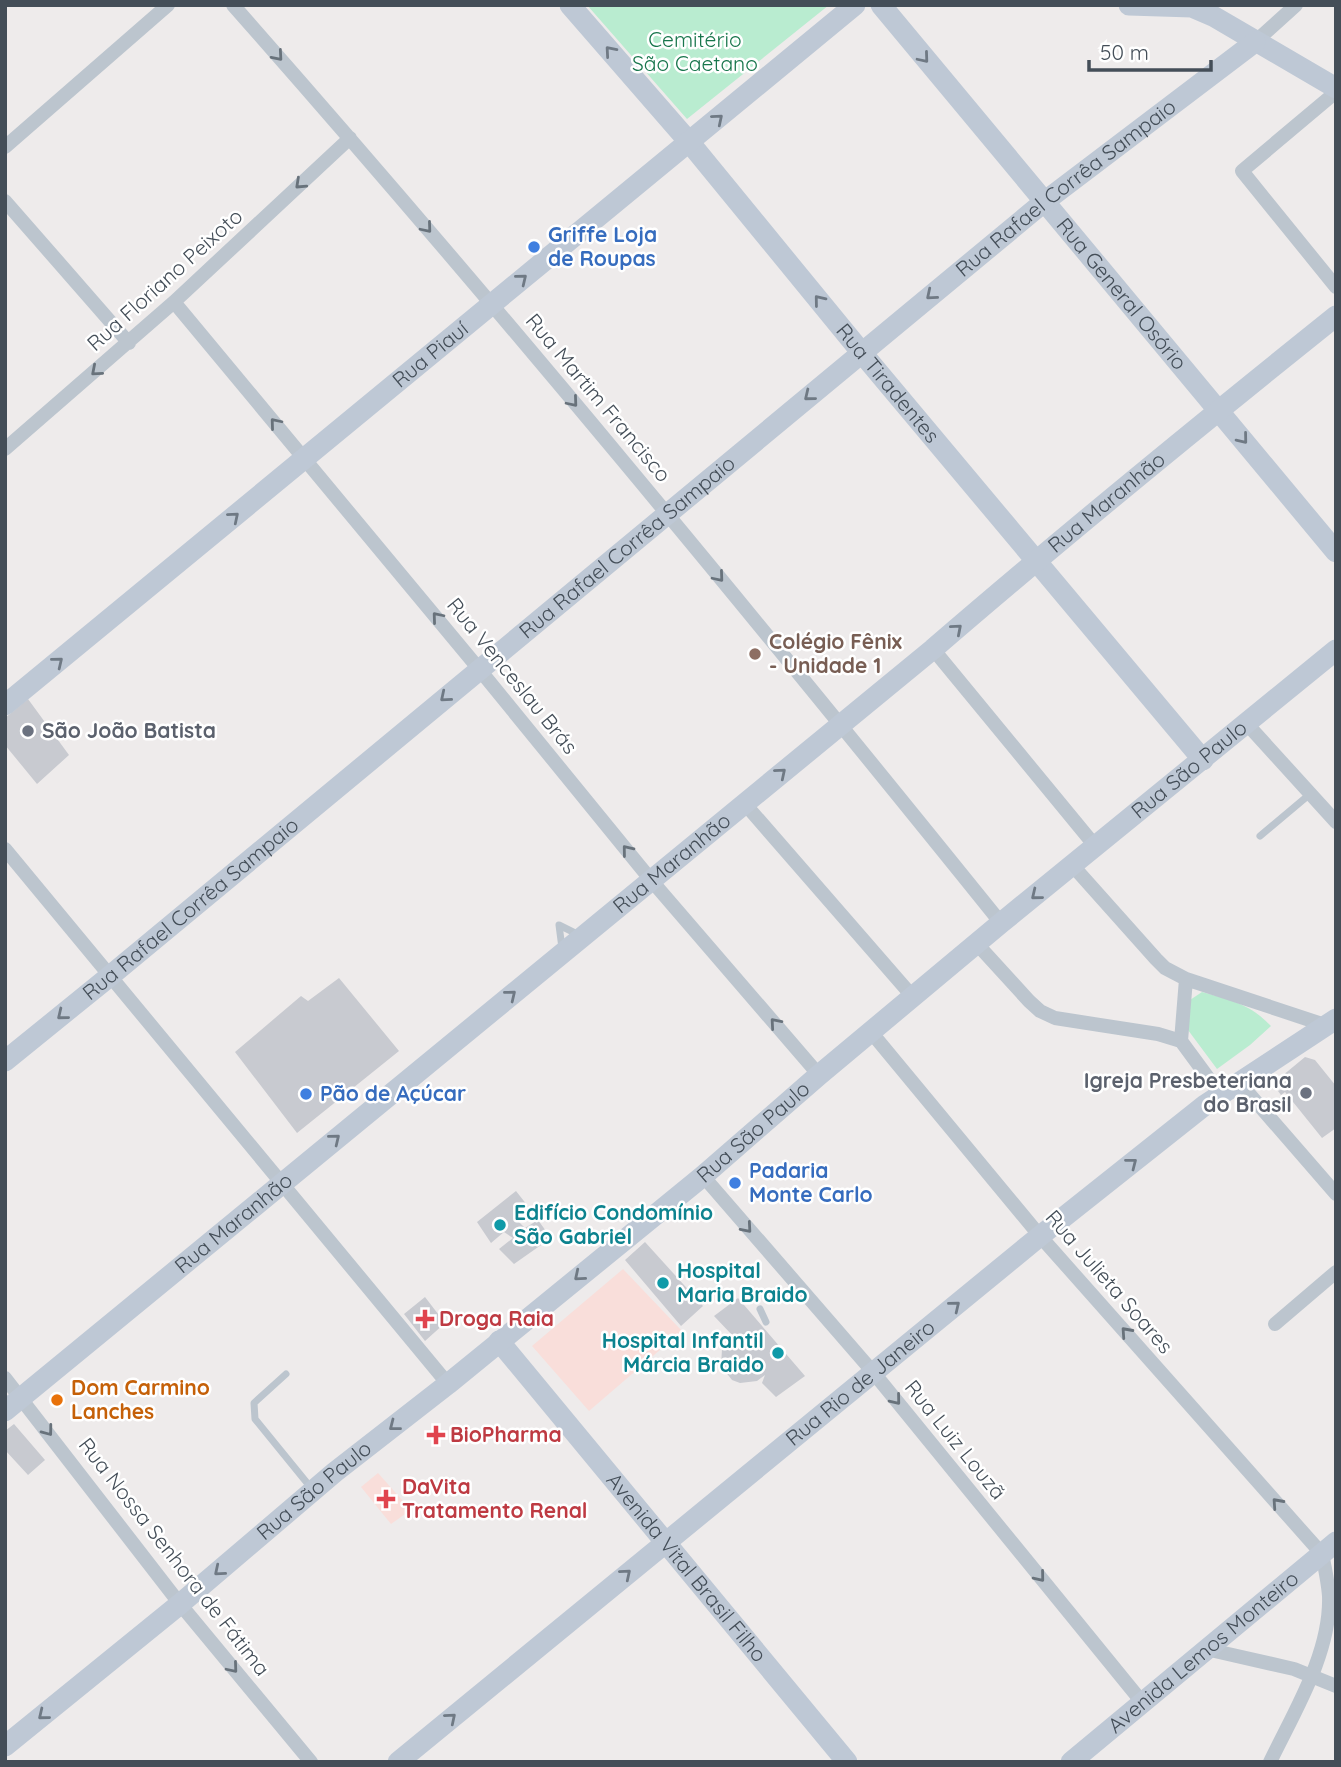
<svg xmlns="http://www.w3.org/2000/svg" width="1341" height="1767" font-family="Quicksand,sans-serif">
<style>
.medical{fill:#f9deda}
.green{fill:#b9ecd0}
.building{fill:#c8cad0}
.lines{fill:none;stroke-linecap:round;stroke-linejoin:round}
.lane{stroke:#bcc5ce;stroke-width:7}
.street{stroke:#bcc5ce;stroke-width:14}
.secondary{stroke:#bec8d5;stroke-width:21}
.oneway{stroke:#6f7984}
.oneway2{stroke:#68727b}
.shop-dot{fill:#3f7fe0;stroke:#fff;stroke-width:2.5}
.education-dot{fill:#8d6e63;stroke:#fff;stroke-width:2.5}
.worship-dot{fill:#6b7280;stroke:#fff;stroke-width:2.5}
.culture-dot{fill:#0f9aa8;stroke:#fff;stroke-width:2.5}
.health-dot{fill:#e0444e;stroke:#fff;stroke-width:2.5}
.food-dot{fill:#e8710a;stroke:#fff;stroke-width:2.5}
.labels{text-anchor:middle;stroke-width:5;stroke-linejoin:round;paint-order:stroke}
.park-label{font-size:21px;fill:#18764c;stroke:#fff}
.street-label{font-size:21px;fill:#444e58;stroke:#fff}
.shop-label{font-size:21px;font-weight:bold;fill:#366cbe;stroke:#fff;text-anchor:start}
.education-label{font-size:21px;font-weight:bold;fill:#785e54;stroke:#fff;text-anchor:start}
.worship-label{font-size:21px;font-weight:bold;fill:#5b616d;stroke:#fff;text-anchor:start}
.culture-label{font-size:21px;font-weight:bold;fill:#0d838f;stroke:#fff;text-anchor:start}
.health-label{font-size:21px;font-weight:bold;fill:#be3a42;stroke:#fff;text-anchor:start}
.food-label{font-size:21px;font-weight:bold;fill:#c56008;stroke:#fff;text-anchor:start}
</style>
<rect width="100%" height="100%" fill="#eeebeb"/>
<!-- medical -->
<path class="medical" d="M623,1269L682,1331L589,1411L532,1346Z
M378,1473L411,1510L391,1524L361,1487Z"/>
<!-- green -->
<path class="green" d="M587,5H829L687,119Z
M1202,992C1231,1000 1250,1004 1271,1026L1250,1045L1217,1069L1188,1030L1190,1000Z"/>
<!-- building -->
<path class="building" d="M28,699L69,755L37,784L5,745V718Z
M339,978L399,1051L297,1133L235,1052L301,996L308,1001Z
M1305,1057L1315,1060L1336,1086V1128L1322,1138L1285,1092L1281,1095L1278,1091L1282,1089L1279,1086L1285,1081L1282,1076Z
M516,1191L531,1210L518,1221L525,1228L538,1220L551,1238L514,1264L499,1249L513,1238L504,1232L491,1243L477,1222Z
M645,1242L703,1306L681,1326L625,1260Z
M425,1297L445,1323L425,1341L404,1314Z
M738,1298L805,1376L776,1397L762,1383L765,1375L757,1381L740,1383L732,1380L721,1366L722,1349L733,1336L714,1316Z
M14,1424L45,1460L28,1475L5,1450V1431Z"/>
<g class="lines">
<!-- lane -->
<path class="lane" d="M1260,836L1310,794
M562,948L559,925L581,936
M760,1309L766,1322
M286,1374L254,1403L255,1419L312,1489"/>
<!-- street -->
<path class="street" d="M233,5C497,304 751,613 1001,923
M1255,42L1296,5
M1336,92L1242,171L1336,287
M5,147L168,5
M5,201L129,343
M174,302L479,669L651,880L819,1075
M5,449L174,302L350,138
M933,649L1096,847
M1247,724L1336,822
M745,804L913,997
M5,849L448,1384
M1073,866L1156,959L1165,968L1186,979L1325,1025
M977,944L1029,1001L1040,1011L1055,1018L1158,1034L1181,1041L1220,1094
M871,1032L1040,1236L1322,1554C1325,1568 1328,1582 1329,1596C1331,1653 1294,1712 1270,1762
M1181,1041L1186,979
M1238,1081L1336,1194
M703,1176L873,1372L1142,1702
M1275,1324L1336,1272
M5,1378L180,1604L311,1762
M1206,1649L1294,1669L1336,1686"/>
<!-- secondary -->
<g class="secondary">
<path id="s1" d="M570,5L690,143L862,353L1203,760"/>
<path id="s2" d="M881,5L1336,552"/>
<path d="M1129,5L1192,7L1213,16L1336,88"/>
<path id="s3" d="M5,705L855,5"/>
<path id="s4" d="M5,1061L110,976L1044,202L1255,42"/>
<path id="s5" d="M499,1341L847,1762"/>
<path id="s6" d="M5,1411L933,649C1065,535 1200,425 1336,316"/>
<path id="s7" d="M5,1746L180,1604L335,1472L448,1384L703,1176L819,1075L1001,923L1336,650"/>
<path id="s8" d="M398,1762L1040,1236L1205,1105L1336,1019"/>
<path id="s9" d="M1071,1762L1336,1542"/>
</g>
</g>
<!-- one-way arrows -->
<defs><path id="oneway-chevron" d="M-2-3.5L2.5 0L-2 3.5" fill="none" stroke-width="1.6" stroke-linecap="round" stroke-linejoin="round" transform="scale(1.75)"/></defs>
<g class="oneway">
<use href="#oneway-chevron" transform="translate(610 51) rotate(-131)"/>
<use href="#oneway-chevron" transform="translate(924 58) rotate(50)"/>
<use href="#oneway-chevron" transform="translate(718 119) rotate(-40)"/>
<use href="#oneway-chevron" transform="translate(522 279) rotate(-39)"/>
<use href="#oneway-chevron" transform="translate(931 295) rotate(140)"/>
<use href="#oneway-chevron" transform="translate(819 300) rotate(-129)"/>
<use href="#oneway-chevron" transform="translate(809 396) rotate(141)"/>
<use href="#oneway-chevron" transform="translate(1243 439) rotate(51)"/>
<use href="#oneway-chevron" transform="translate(234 517) rotate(-40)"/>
<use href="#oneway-chevron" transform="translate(957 629) rotate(-41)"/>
<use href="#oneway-chevron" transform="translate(58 662) rotate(-39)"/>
<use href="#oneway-chevron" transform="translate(445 697) rotate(140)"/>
<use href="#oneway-chevron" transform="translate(781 773) rotate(-40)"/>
<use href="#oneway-chevron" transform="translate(1036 895) rotate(141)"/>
<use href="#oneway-chevron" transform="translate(511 995) rotate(-39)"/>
<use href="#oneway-chevron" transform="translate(62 1015) rotate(141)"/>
<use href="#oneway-chevron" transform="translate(335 1139) rotate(-39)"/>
<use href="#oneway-chevron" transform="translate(1132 1163) rotate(-38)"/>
<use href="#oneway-chevron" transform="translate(579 1276) rotate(140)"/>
<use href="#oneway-chevron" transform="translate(955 1306) rotate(-39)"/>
<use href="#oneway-chevron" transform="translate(394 1426) rotate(142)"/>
<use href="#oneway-chevron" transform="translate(219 1571) rotate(140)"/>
<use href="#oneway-chevron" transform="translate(626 1574) rotate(-40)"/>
<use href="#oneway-chevron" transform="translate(43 1715) rotate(141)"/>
<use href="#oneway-chevron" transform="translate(451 1718) rotate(-40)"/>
</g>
<g class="oneway2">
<use href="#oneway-chevron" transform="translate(278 56) rotate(49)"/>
<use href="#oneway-chevron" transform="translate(300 184) rotate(137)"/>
<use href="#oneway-chevron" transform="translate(427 228) rotate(50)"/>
<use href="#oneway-chevron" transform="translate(96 371) rotate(139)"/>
<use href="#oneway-chevron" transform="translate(573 402) rotate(50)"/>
<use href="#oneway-chevron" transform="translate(275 423) rotate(-130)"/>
<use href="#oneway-chevron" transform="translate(719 577) rotate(50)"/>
<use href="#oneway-chevron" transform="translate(437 617) rotate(-130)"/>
<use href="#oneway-chevron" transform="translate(627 850) rotate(-129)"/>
<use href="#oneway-chevron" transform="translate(775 1023) rotate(-131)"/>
<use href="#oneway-chevron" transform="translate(747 1228) rotate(49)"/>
<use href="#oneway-chevron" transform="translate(1126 1332) rotate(-132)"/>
<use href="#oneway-chevron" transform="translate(896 1400) rotate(51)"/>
<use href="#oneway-chevron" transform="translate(48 1431) rotate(53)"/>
<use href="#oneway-chevron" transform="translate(1277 1503) rotate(-132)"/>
<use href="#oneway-chevron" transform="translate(1040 1577) rotate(51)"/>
<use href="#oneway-chevron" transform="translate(233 1668) rotate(50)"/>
</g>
<!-- markers -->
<g class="shop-dot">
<circle cx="534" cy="247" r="7"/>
<circle cx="306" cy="1094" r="7"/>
<circle cx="735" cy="1183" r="7"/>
</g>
<circle class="education-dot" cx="755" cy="654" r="7"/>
<g class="worship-dot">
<circle cx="28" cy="731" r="7"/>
<circle cx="1306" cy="1093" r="7"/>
</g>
<g class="culture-dot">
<circle cx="500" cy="1225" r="7"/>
<circle cx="663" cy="1283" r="7"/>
<circle cx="778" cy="1353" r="7"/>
</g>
<g class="health-dot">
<path d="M421.5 1308.5h7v7h7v7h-7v7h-7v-7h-7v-7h7z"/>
<path d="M432.5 1424.5h7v7h7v7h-7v7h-7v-7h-7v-7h7z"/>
<path d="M382.5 1488.5h7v7h7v7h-7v7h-7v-7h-7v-7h7z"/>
</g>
<circle class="food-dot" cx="57" cy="1400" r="7"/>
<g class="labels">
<!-- park labels -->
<g class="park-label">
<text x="695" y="47">Cemitério<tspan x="695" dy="24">São Caetano</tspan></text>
</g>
<!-- street labels -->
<g class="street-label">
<text dy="7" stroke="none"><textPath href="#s4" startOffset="1374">Rua Rafael Corrêa Sampaio</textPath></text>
<text transform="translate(165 280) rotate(-42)" y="7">Rua Floriano Peixoto</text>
<text dy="7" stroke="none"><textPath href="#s2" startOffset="376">Rua General Osório</textPath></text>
<text dy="7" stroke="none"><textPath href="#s3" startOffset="551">Rua Piauí</textPath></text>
<text dy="7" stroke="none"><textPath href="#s1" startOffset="494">Rua Tiradentes</textPath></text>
<text transform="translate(598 398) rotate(50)" y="7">Rua Martim Francisco</text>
<text dy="7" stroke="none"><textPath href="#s6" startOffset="1428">Rua Maranhão</textPath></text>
<text dy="7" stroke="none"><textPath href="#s4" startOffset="807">Rua Rafael Corrêa Sampaio</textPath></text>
<text transform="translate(512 676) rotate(51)" y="7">Rua Venceslau Brás</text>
<text dy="7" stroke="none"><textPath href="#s7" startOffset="1535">Rua São Paulo</textPath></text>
<text dy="7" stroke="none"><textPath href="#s6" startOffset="863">Rua Maranhão</textPath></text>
<text dy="7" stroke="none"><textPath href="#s4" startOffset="240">Rua Rafael Corrêa Sampaio</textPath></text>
<text dy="7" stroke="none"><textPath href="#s7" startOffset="968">Rua São Paulo</textPath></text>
<text dy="7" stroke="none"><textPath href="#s6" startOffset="296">Rua Maranhão</textPath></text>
<text transform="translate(1109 1282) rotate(49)" y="7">Rua Julieta Soares</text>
<text dy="7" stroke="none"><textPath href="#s8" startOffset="598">Rua Rio de Janeiro</textPath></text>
<text transform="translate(955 1440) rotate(51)" y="7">Rua Luiz Louzã</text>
<text dy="7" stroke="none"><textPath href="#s7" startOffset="401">Rua São Paulo</textPath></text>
<text transform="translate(174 1557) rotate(52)" y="7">Rua Nossa Senhora de Fátima</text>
<text dy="7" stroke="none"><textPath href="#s5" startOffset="294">Avenida Vital Brasil Filho</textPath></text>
<text dy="7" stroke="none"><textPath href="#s9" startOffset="172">Avenida Lemos Monteiro</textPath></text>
</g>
<!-- shop labels -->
<g class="shop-label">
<text x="548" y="242">Griffe Loja<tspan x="548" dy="24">de Roupas</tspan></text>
<text x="320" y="1101">Pão de Açúcar</text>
<text x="749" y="1178">Padaria<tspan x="749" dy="24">Monte Carlo</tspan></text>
</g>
<!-- education labels -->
<g class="education-label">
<text x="769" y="649">Colégio Fênix<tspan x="769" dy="24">- Unidade 1</tspan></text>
</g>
<!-- worship labels -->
<g class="worship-label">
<text x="42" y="738">São João Batista</text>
<text x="1292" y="1088" text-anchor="end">Igreja Presbeteriana<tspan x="1292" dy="24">do Brasil</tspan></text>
</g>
<!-- culture labels -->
<g class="culture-label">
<text x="514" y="1220">Edifício Condomínio<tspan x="514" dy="24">São Gabriel</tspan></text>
<text x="677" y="1278">Hospital<tspan x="677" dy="24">Maria Braido</tspan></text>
<text x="764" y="1348" text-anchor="end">Hospital Infantil<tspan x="764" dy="24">Márcia Braido</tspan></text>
</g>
<!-- health labels -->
<g class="health-label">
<text x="439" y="1326">Droga Raia</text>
<text x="450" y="1442">BioPharma</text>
<text x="402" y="1494">DaVita<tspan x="402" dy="24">Tratamento Renal</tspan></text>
</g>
<!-- food labels -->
<g class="food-label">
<text x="71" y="1395">Dom Carmino<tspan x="71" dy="24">Lanches</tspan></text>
</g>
</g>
<!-- border -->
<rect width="1341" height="1767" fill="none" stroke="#444e58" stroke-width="14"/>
<!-- scale -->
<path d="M1089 60v10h122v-10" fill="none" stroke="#444e58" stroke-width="3.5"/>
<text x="1100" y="60" font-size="21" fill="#444e58" stroke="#ffffff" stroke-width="5" paint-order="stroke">50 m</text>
</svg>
